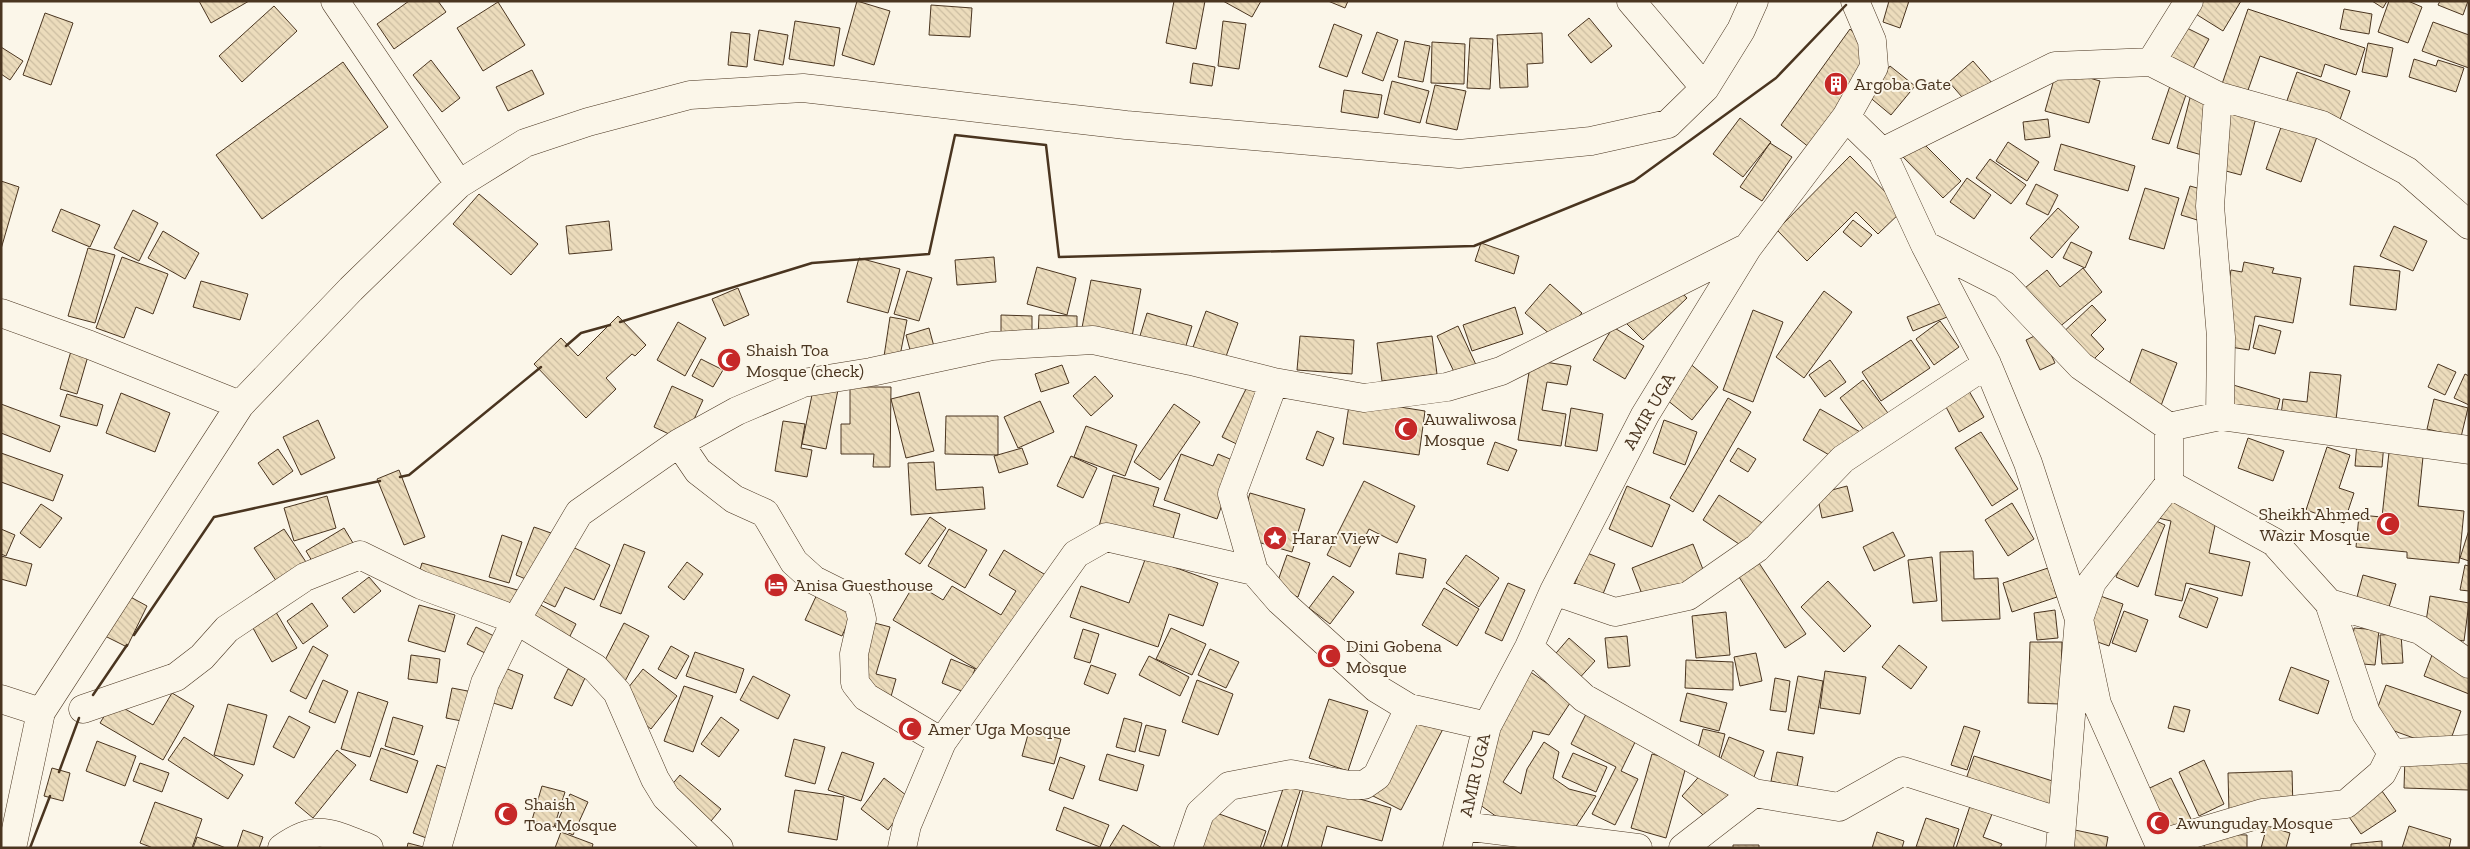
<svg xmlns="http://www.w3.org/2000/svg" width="2470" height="849" font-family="'Zilla Slab',serif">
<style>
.building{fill:url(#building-back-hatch);stroke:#4a3520}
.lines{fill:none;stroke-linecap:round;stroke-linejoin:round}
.minor-casing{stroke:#4a3520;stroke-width:29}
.minor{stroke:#fbf6e9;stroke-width:28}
.wall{stroke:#4a3520;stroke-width:2.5}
.labels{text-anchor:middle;stroke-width:4;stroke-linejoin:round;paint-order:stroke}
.poi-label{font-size:18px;fill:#4a3520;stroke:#fbf6e9;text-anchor:start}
.street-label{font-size:18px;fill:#4a3520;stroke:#fbf6e9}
</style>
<defs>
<pattern id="building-back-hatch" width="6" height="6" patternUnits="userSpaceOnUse" patternTransform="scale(1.25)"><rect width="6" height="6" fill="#ecdcbc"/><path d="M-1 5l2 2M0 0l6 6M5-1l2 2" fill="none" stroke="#ccbda1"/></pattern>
</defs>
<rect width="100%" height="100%" fill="#fbf6e9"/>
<!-- building -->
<path class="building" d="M199,1H249L211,23Z
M409,1H438L446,12L394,49L377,24Z
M857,1L890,11L874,65L842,55Z
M1174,1H1205L1196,49L1166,43Z
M1223,1H1261L1252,17Z
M1328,1H1348L1345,8Z
M1889,1H1909L1900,28L1883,22Z
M2198,1H2241L2223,31L2191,11Z
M2372,1H2387L2383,8Z
M2389,1H2408L2422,7L2408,43L2378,32Z
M2440,1H2468L2463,15L2438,5Z
M498,2L525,45L483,71L457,28Z
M931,5L972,8L970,37L929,35Z
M274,6L297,31L242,82L219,56Z
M2248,9L2365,48L2356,75L2325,64L2321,77L2260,56L2247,93L2222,84Z
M2344,9L2372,14L2369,34L2340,29Z
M45,13L73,23L51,85L23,75Z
M1589,18L1612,46L1591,63L1568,35Z
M795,21L840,28L834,66L789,59Z
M1223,21L1246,24L1239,69L1218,66Z
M2433,22L2469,35V68L2422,51Z
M1334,24L1362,35L1347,77L1319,67Z
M2181,25L2209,39L2189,76L2162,62Z
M1850,29L1863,43L1856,91L1810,148L1781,125Z
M759,30L788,35L783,65L754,60Z
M731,32L750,34L747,67L728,65Z
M1377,32L1398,40L1383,81L1362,73Z
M1542,33L1543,63L1527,64L1528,87L1500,88L1497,35Z
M1470,38L1493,39L1490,89L1467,88Z
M1405,41L1430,46L1423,82L1398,77Z
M1432,42L1465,44L1464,84L1431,83Z
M2368,43L2393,48L2387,77L2362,72Z
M1,47L23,61L10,80L1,74Z
M2414,59L2436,66L2438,60L2464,68L2456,92L2409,77Z
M431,60L460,98L442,112L413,75Z
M1973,61L1999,91L1975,112L1949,82Z
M343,62L388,127L262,219L216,155Z
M1193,63L1215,67L1212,86L1190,83Z
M1890,66L1915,86L1891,115L1867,95Z
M2057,69L2100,81L2089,123L2045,111Z
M532,70L544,94L508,111L496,87Z
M2297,72L2350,91L2337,128L2284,109Z
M1392,81L1429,91L1420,123L1384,114Z
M2171,83L2188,89L2169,144L2152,139Z
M1435,85L1466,91L1457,130L1426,123Z
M1344,90L1382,95L1378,118L1341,112Z
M2191,94L2217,101L2202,155L2177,148Z
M2228,102L2258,110L2241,175L2211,167Z
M1740,118L1771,142L1743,177L1713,154Z
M2048,119L2050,137L2025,140L2023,122Z
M2284,119L2319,131L2301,182L2266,169Z
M1920,140L1961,181L1943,198L1903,157Z
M2008,142L2039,162L2027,181L1996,161Z
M1770,143L1792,157L1762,201L1740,187Z
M2061,144L2135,166L2128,191L2054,170Z
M1850,156L1903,210L1878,234L1856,212L1807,261L1777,230Z
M1990,159L2026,185L2011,204L1976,178Z
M1967,178L1991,195L1974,219L1950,202Z
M1,181L19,187L1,249Z
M2036,184L2058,195L2048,215L2026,204Z
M2190,186L2215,193L2207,223L2181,215Z
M2145,188L2179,198L2164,249L2129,239Z
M479,194L538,244L511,275L453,224Z
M2058,208L2079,227L2052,258L2030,238Z
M61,209L100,225L90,247L52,231Z
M133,210L158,223L139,261L114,248Z
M1853,220L1872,235L1861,247L1843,232Z
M609,221L612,250L569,254L566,226Z
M2394,226L2427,241L2413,271L2380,256Z
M163,231L199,253L185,279L148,258Z
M2071,242L2092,252L2085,268L2063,258Z
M1481,243L1519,256L1514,274L1475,261Z
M88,248L115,255L95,323L68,316Z
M122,257L168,274L153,314L136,307L124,338L96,328Z
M994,257L996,282L957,285L955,260Z
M859,258L900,269L888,313L847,302Z
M2244,262L2274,268L2272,273L2301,278L2293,323L2255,316L2249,350L2218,345L2231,270L2242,272Z
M2354,266L2400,271L2396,310L2350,305Z
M1037,267L1076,278L1067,315L1027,304Z
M2083,268L2102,292L2052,333L2020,292L2047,270L2060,287Z
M907,271L932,278L919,321L894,314Z
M1091,280L1141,289L1131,342L1081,333Z
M1670,280L1687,298L1643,340L1626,323Z
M201,281L248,294L240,320L193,307Z
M1550,284L1582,313L1558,341L1525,313Z
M738,288L749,315L724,326L712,299Z
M1824,291L1852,312L1804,378L1776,357Z
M1942,303L1947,317L1913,331L1907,317Z
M2092,305L2106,320L2091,335L2104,349L2085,368L2057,338Z
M1515,307L1523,334L1472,351L1463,325Z
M1753,310L1783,322L1753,402L1723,390Z
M1206,311L1238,323L1224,362L1192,350Z
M1147,313L1192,326L1184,352L1139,339Z
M1001,315L1032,316V338H1001Z
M1039,315L1077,316V340L1038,338Z
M618,316L646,345L635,356L632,354L606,378L616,389L586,418L534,364L561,338L578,356Z
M890,317L907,320L898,366L883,363Z
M1940,321L1959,347L1934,365L1916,339Z
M678,322L706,338L685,376L657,360Z
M2259,325L2281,331L2275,354L2253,348Z
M1458,326L1477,367L1456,376L1437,336Z
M1613,327L1644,346L1625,379L1593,360Z
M929,328L936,354L913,361L906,335Z
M2041,333L2055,363L2040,370L2026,340Z
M1300,336L1354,340L1352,374L1297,370Z
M1432,336L1437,374L1382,381L1377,343Z
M1911,340L1930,368L1881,401L1862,372Z
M2142,349L2177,363L2159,411L2124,398Z
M71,351L88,356L77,394L60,389Z
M701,359L723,370L713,387L692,376Z
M1531,360L1571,366L1567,385L1547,382L1542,410L1566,414L1561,446L1518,440Z
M1830,360L1846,382L1825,397L1809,375Z
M1688,362L1718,387L1692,420L1662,396Z
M2438,364L2456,372L2445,395L2428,387Z
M1062,365L1069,383L1041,392L1035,374Z
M2310,372L2341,375L2335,429L2280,423L2283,399L2307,402Z
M2465,374L2469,376V405L2454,398Z
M1095,376L1113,396L1091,416L1073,396Z
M1863,380L1897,425L1874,443L1840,398Z
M2230,384L2280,399L2272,428L2221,414Z
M814,385L838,390L826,449L802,444Z
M1248,385L1271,396L1245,448L1222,437Z
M672,386L703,400L684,441L654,427Z
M850,387H891L890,467H873L874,454H841V424H850Z
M1969,391L1984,417L1959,432L1945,405Z
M919,392L934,451L906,458L891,399Z
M121,393L170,413L155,452L106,433Z
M67,394L103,405L97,426L60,416Z
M1728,398L1751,412L1693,512L1670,498Z
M1350,399L1425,411L1419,455L1343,444Z
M2434,399L2468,408L2461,437L2427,429Z
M1040,401L1054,432L1018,448L1004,417Z
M1,404L60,426L50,452L1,433Z
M1174,404L1200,422L1160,480L1134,462Z
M1571,408L1603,414L1597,451L1565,446Z
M1820,409L1862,433L1845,464L1803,440Z
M946,416H998V455L945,454Z
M318,420L335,458L301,475L283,437Z
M1664,420L1697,432L1685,465L1653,453Z
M783,421L805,424L801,448L812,450L807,477L775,471Z
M1086,426L1137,445L1125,476L1074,457Z
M1317,431L1334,438L1323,466L1306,459Z
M1981,432L2018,489L1992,506L1955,448Z
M2248,438L2284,451L2273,481L2238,468Z
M1495,442L1517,450L1508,471L1487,464Z
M2357,442L2384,443L2382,467L2355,466Z
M2390,443L2424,447L2418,506L2464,511L2459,563L2407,558V552L2356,547L2359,515L2382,517Z
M2327,447L2350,455L2339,488L2354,493L2344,523L2306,510Z
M1022,448L1028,464L999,473L994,456Z
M1738,448L1756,459L1748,472L1730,461Z
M278,449L293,471L273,485L258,463Z
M1,453L63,475L53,501L1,482Z
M1181,454L1213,466L1218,454L1237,462L1217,519L1164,500Z
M1071,456L1097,468L1083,498L1057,486Z
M934,462L936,490L983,487L985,509L911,515L908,463Z
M399,470L425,537L404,545L377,479Z
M1113,475L1159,488L1153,506L1180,514L1170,549L1098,530Z
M1364,481L1415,506L1397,543L1369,529L1350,567L1327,555Z
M1627,486L1670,505L1652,547L1609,529Z
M1847,486L1853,511L1822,518L1817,494Z
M1250,493L1305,509L1292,552L1237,536Z
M1719,495L1764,524L1748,550L1703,520Z
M327,496L336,528L294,541L284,508Z
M2154,498L2218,512L2209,553L2250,562L2242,596L2186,583L2182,601L2155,595L2171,521L2150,516Z
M2012,503L2034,539L2008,556L1985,520Z
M41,504L62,518L40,548L20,533Z
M2143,515L2165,525L2138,587L2116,577Z
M930,517L946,528L920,564L905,554Z
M534,527L551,533L533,582L516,575Z
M344,528L353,543L315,566L306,551Z
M1,529L15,535L6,556L1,554Z
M284,529L310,568L281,588L254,548Z
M949,529L987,550L965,588L928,566Z
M2469,530V561L2460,558Z
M1893,532L1905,556L1874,571L1863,547Z
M502,535L522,542L509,583L489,577Z
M558,540L610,565L594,600L565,587L555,607L532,596Z
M624,544L645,552L621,614L600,606Z
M1693,544L1706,577L1645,602L1632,568Z
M1004,550L1049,577L990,677L893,620L915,583L943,600L952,586L1001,615L1016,591L989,575Z
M1973,551L1974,579L1998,578L2000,619L1942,621L1940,552Z
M1399,553L1426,559L1423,578L1396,574Z
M1587,553L1615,564L1601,599L1573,588Z
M1287,555L1310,563L1298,597L1275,589Z
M1466,555L1499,578L1479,607L1446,583Z
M1,556L32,564L26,586L1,579Z
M1146,557L1218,583L1203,626L1169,614L1158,647L1070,617L1081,586L1129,603Z
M1932,557L1937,601L1913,603L1908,560Z
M1757,560L1806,634L1785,648L1737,574Z
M687,562L703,574L684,600L668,587Z
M422,563L521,591L514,614L415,586Z
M2465,565L2469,566V591L2460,590Z
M2048,568L2057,597L2012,612L2003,583Z
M2363,575L2396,584L2386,617L2354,608Z
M1333,576L1354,592L1330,624L1309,608Z
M369,577L381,591L354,613L342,598Z
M1828,581L1871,626L1844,652L1801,607Z
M1508,583L1525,590L1502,641L1485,633Z
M1444,588L1479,609L1457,646L1422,625Z
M2190,588L2218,598L2207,628L2179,617Z
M819,590L855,606L842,636L805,620Z
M2089,592L2123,604L2109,646L2075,634Z
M125,594L147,606L127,647L105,636Z
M2430,596L2469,603L2464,641L2424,634Z
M535,602L576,624L565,646L524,623Z
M312,603L328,626L303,644L287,621Z
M419,605L455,615L445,652L408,641Z
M273,607L297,648L272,662L249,621Z
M2055,610L2058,638L2037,640L2034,613Z
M2124,611L2148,620L2136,652L2112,643Z
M1726,612L1730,655L1696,658L1692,616Z
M871,622L890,627L876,674L896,679L888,707L850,697Z
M624,623L649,636L624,683L600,670Z
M476,627L496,637L487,654L467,644Z
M1171,628L1206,644L1192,675L1156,659Z
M2354,628L2379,630L2375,665L2350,663Z
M1083,629L1099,634L1090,663L1074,658Z
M2401,634L2403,663L2382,664L2380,635Z
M1627,636L1630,666L1608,668L1605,638Z
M1569,638L1595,661L1576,682L1551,659Z
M2030,642H2062L2060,704L2028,703Z
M1899,645L1927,667L1911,689L1882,667Z
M313,646L328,655L306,699L290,691Z
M671,646L689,656L676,679L658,669Z
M1210,649L1239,662L1226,688L1198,675Z
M695,652L744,669L736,693L686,676Z
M1756,653L1762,681L1740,686L1734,657Z
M411,655L440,659L437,683L408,679Z
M2432,655L2469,670V694L2424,676Z
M1149,656L1189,677L1180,696L1139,675Z
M951,659L975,669L966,693L942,683Z
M1686,660L1733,662V690L1685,688Z
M497,665L523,675L512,709L484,700Z
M1091,665L1116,674L1108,694L1084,684Z
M2291,667L2329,681L2318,714L2279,700Z
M568,669L585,678L572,706L554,698Z
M643,669L677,696L651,729L617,702Z
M1529,671L1572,700L1549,735L1533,731L1531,739L1503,782L1521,794L1527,769L1544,742L1559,752L1553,778L1569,789L1596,796L1571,834L1497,817L1476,802L1494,724Z
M1825,671L1866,677L1860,714L1820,708Z
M753,676L790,695L778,719L740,700Z
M1798,676L1823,681L1814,734L1788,730Z
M1775,678L1790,681L1786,712L1770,710Z
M323,680L348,691L335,723L309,712Z
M1197,680L1233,694L1218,735L1182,722Z
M2386,685L2461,711L2447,750L2372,723Z
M684,686L713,696L693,752L664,741Z
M452,688L478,693L472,723L446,718Z
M358,692L388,702L370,757L341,749Z
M172,693L194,706L163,760L100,723L113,702L153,725Z
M1687,693L1727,703L1719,731L1680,721Z
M1594,698L1638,736L1621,771L1638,779L1615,825L1592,814L1616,767L1571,744Z
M1329,699L1368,711L1348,771L1309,758Z
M228,704L267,715L254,765L214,755Z
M2174,706L2190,710L2184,732L2168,728Z
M1412,711L1444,727L1401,810L1369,794Z
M289,716L310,727L294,758L273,747Z
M393,717L423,726L414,755L385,746Z
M721,717L739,730L719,757L701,744Z
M1124,718L1142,723L1135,752L1116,747Z
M1146,725L1166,730L1159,756L1139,751Z
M1964,726L1980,731L1967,770L1951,765Z
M1703,729L1725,734L1717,765L1695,759Z
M1029,731L1061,739L1054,764L1022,756Z
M184,737L243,775L228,799L168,760Z
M1729,737L1764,751L1752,782L1717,768Z
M794,739L825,747L815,784L785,776Z
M97,741L136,756L125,786L86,771Z
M381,748L418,761L407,793L370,780Z
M337,750L356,765L313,818L295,803Z
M842,752L874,763L861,801L828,790Z
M1777,752L1803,757L1797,787L1771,781Z
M1573,753L1607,767L1596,792L1562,777Z
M1107,754L1144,765L1137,791L1099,780Z
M1652,754L1687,763L1666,838L1631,828Z
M1974,756L2062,784L2053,813L1964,785Z
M2405,756L2469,759V790L2404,788Z
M1060,757L1085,766L1073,799L1049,790Z
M2204,760L2224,804L2199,816L2179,772Z
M140,763L169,773L162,792L133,781Z
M437,765L461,773L437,842L413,833Z
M52,768L70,773L63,801L44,796Z
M2292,771L2293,810L2229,812L2228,773Z
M1703,772L1733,799L1712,823L1682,796Z
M680,775L721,809L706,827L665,793Z
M884,778L911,799L888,830L861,809Z
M2171,778L2192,821L2159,837L2139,793Z
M1285,783L1301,788L1281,848H1263Z
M1305,783L1391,808L1382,841L1327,826L1321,848H1287Z
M542,786L565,792L554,827L532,820Z
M795,790L844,797L837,840L788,832Z
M2382,791L2396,811L2361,834L2347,814Z
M570,794L588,802L573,835L555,827Z
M155,802L202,819L192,848H153L140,843Z
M1970,806L1992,814L1983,837L2002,844L2000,848H1956Z
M1064,807L1109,825L1100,847L1056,830Z
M1203,808L1266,831L1260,848H1189Z
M1926,818L1959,829L1953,848L1916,847Z
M1123,825L1162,848H1109Z
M2267,826L2290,833L2286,848H2261Z
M2409,826L2451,839L2449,848H2402Z
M243,830L263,837L259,848H237Z
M2075,830L2108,837L2106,848H2071Z
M561,832L593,844L592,848H555Z
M1877,832L1904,841L1902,848H1872Z
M2205,834L2247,835V848H2204Z
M197,837L226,848H193Z
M2382,841V848H2351V844Z
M408,843L427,848H407Z
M1733,845H1759V848H1733Z"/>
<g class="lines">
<!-- minor casing -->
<g class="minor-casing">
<path id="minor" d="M335,1L459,184
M1631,1L1705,88
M2151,62L2218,96L2322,125L2407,171L2469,225
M2218,96L2210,206L2221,337L2220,416
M1846,117L1882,152L2055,66L2151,62L2189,1
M1882,152L1925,245L1987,364L2028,463L2079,619L2060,848
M1925,245L2004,285L2081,366L2169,427L2220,416L2469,450
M1,313L90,345L240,405
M679,443L698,471L734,499L765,513L794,562L814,580L858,602L862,619L854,654L855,683L866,697L942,742
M2169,484L2274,542L2329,603L2366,713L2392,753
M1254,571L1232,494L1274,382
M1554,591L1615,612L1688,596L1757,548L1843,459L1987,364
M2329,603L2420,630L2469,664
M1529,647L1584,698L1754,793L1839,807L1903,771L2061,822
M1,699L41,712
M83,709L176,677L202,657L227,629L305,577L360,555L421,585L516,620L579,513L679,443L737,411L803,383L871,372L992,346L1093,340L1191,361L1274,382L1364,398L1447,387L1501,371L1748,247
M1463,826L1638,848
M2159,844L2263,813L2346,804L2382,773L2392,753L2469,749
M12,848L41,712L240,405L351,289L459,184L525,143L588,122L690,95L803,88L1126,125L1459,154L1591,141L1668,124L1705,88L1741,30L1754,1
M282,848C318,822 332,834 369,848
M437,848L485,683L516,620L595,668L617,692L655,779L666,797L719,848
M902,848L907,825L942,742L1076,554L1106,537L1254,571L1280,601L1376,688L1409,708
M1188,848L1200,813L1229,786L1291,774L1349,785H1364L1377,776L1409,708L1487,726
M1457,848L1487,726L1529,647L1554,591L1645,415L1748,247L1846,117L1874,67L1872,41L1855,1
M1683,848L1754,793
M2161,848L2097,704L2079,619L2092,582L2169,484V427"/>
</g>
<!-- minor -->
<use href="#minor" class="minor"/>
<!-- wall -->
<path class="wall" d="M620,322L812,263L929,254L955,135L1046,145L1059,257L1474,246L1634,181L1776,78L1846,5
M566,346L581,333L610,325
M400,477L409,475L541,367
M134,635L214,517L380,481
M93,695L127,645
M59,772L79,718
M30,848L50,796"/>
</g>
<!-- icons -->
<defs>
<g id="building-disc" transform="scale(1.25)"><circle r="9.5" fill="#c62828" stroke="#fbf6e9"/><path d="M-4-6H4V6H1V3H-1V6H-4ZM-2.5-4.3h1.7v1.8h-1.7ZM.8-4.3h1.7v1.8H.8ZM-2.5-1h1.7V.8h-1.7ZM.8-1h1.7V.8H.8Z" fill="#fff"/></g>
<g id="mosque-disc" transform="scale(1.25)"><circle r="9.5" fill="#c62828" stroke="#fbf6e9"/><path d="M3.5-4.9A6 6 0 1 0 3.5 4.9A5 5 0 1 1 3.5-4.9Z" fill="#fff"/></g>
<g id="sight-disc" transform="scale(1.25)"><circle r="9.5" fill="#c62828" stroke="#fbf6e9"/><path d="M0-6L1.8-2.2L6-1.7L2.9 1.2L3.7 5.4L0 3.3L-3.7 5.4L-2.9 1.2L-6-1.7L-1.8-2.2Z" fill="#fff"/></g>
<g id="hotel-disc" transform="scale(1.25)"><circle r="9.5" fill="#c62828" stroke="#fbf6e9"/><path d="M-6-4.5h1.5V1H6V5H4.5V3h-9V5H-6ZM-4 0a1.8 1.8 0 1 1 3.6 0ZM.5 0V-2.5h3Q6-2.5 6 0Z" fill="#fff"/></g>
</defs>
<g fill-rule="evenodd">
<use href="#building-disc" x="1836" y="84"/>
<use href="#mosque-disc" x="729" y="360"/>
<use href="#mosque-disc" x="1406" y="429"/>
<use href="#mosque-disc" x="2388" y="524"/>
<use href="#sight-disc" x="1275" y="538"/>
<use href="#hotel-disc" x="776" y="585"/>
<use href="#mosque-disc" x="1329" y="656"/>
<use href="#mosque-disc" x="910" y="729"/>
<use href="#mosque-disc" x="506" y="814"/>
<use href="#mosque-disc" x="2158" y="823"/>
</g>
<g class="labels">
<!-- poi labels -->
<g class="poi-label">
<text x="1854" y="90">Argoba Gate</text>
<text x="746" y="356">Shaish Toa<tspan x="746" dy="21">Mosque (check)</tspan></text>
<text x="1424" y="425">Auwaliwosa<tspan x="1424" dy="21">Mosque</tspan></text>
<text x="2370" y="520" text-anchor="end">Sheikh Ahmed<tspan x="2370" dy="21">Wazir Mosque</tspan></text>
<text x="1292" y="544">Harar View</text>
<text x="794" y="591">Anisa Guesthouse</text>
<text x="1346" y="652">Dini Gobena<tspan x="1346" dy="21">Mosque</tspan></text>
<text x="928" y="735">Amer Uga Mosque</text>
<text x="524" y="810">Shaish<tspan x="524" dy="21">Toa Mosque</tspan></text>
<text x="2176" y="829">Awunguday Mosque</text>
</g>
<!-- street labels -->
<g class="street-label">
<text transform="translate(1649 411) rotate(-60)" y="6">AMIR UGA</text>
<text transform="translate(1475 775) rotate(-77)" y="6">AMIR UGA</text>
</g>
</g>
<!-- border -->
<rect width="2470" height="849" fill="none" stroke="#4a3520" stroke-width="5"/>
</svg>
